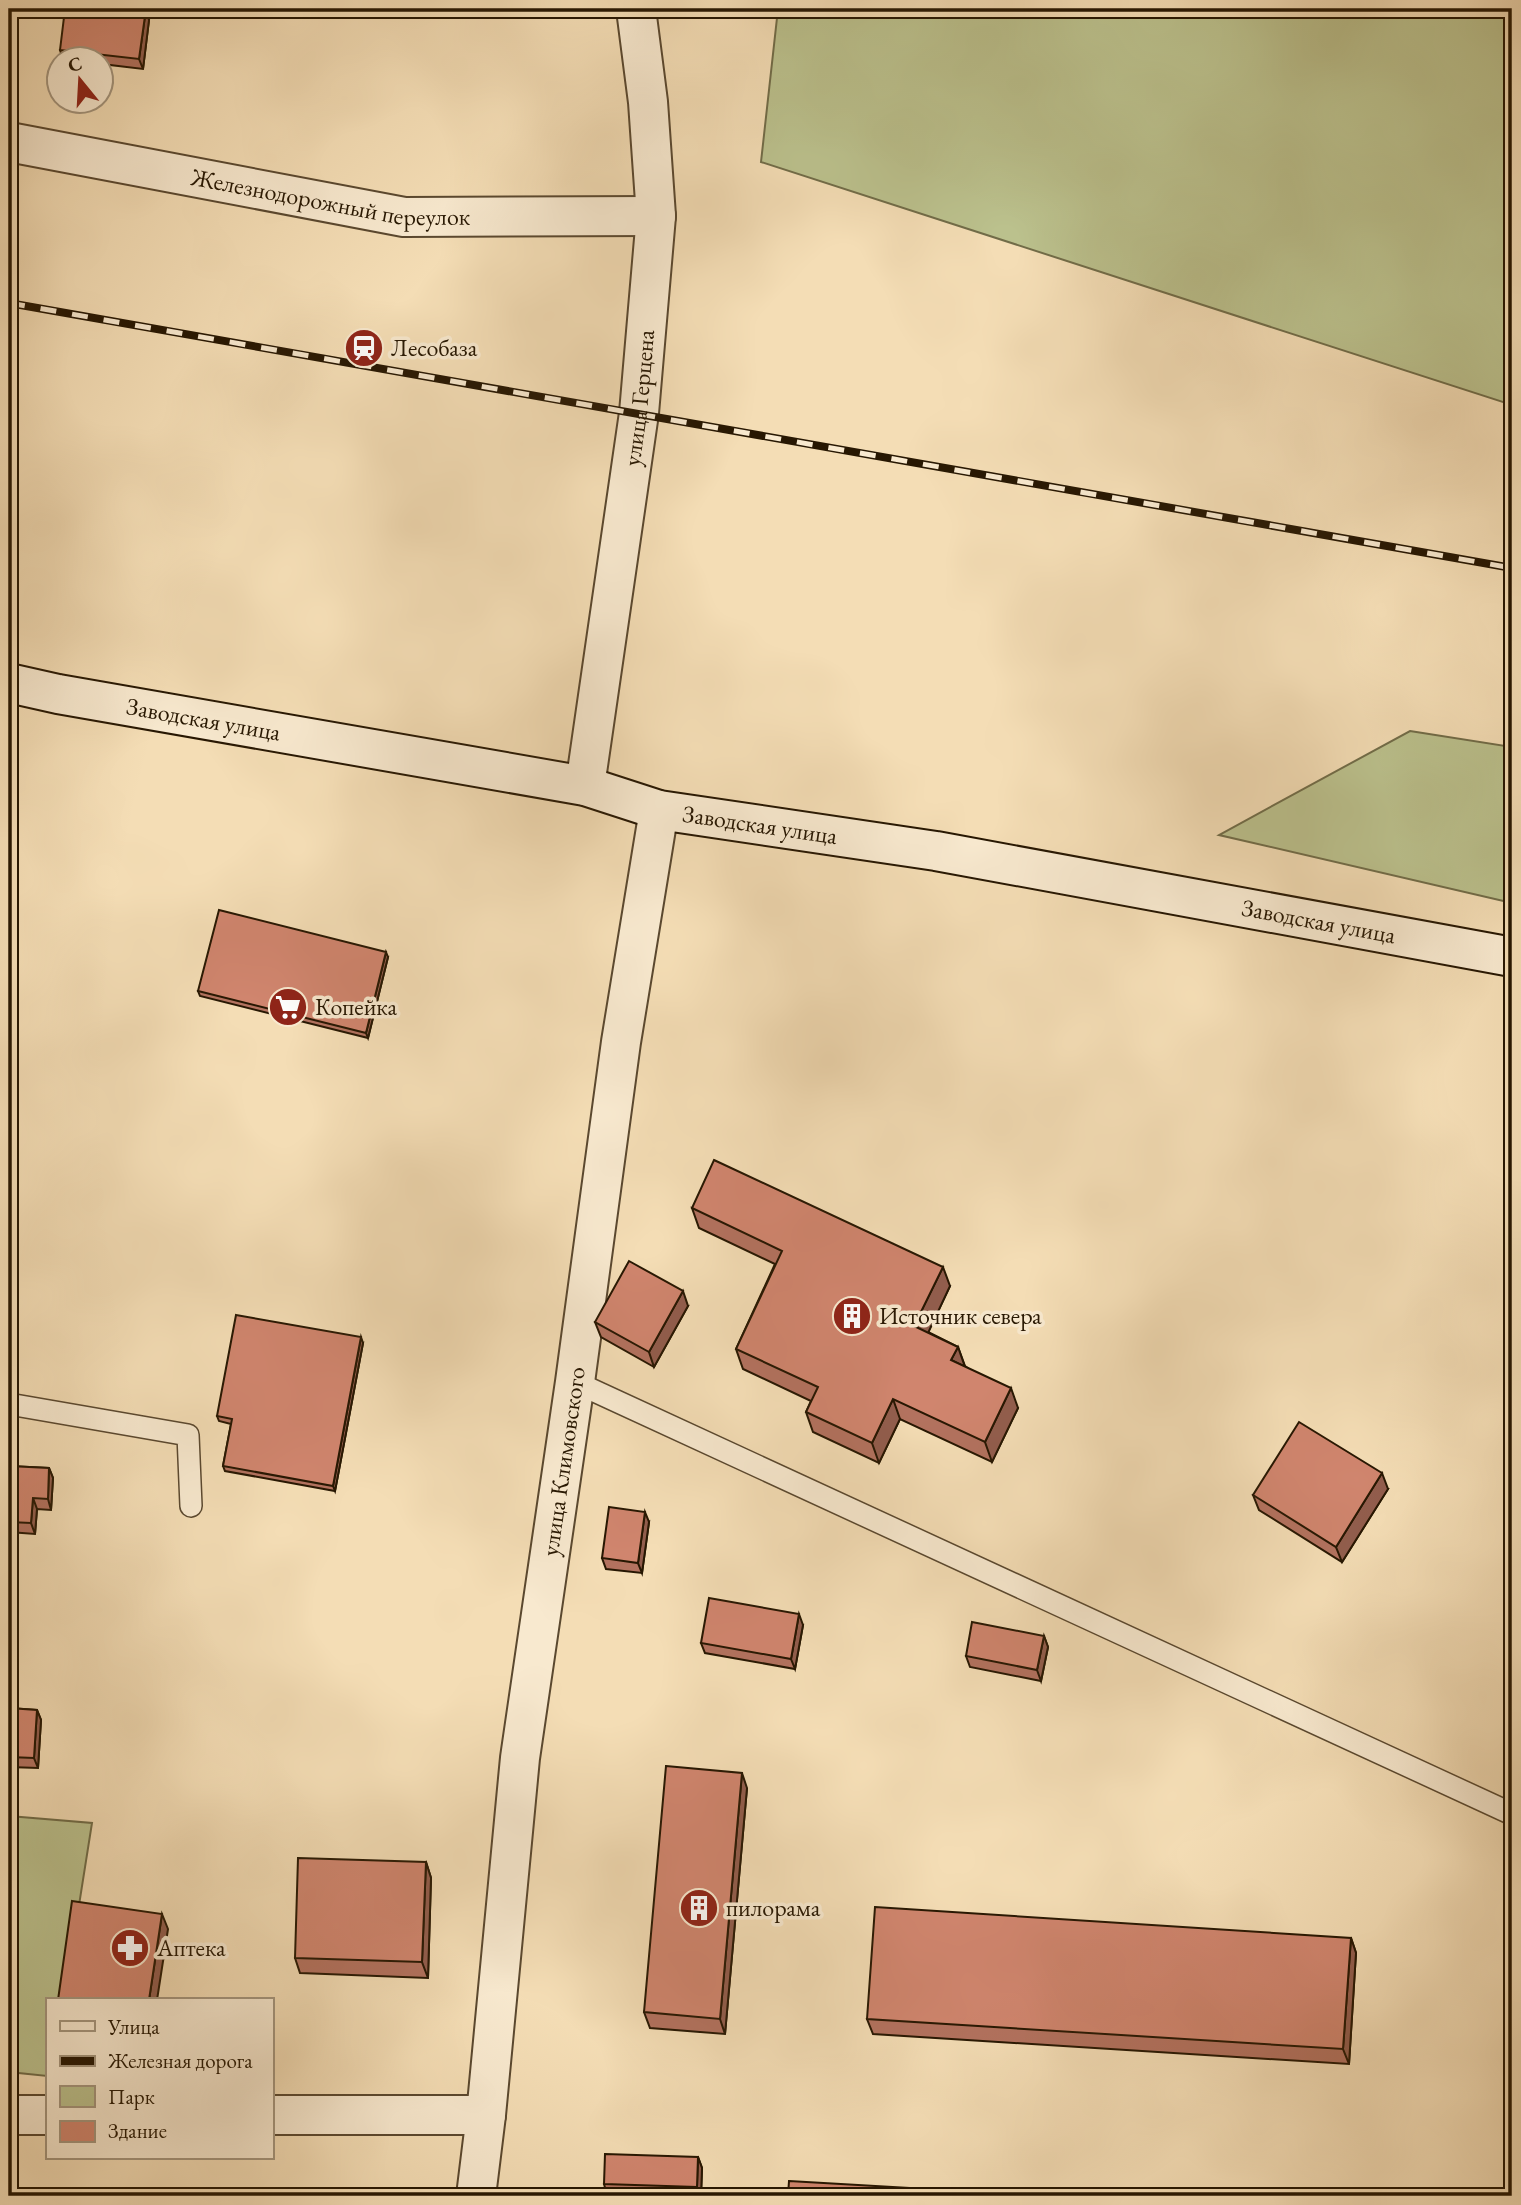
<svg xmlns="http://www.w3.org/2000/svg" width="1521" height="2205" font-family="'EB Garamond',serif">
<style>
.green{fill:#bbc18d;stroke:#716c48;stroke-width:2}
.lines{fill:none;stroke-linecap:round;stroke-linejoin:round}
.service-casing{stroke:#5a482f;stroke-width:24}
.minor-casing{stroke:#5a482f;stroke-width:42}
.tertiary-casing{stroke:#5a482f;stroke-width:42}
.secondary-casing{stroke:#271702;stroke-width:42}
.service{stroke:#f8e9cf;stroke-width:21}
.minor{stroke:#f8e9cf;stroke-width:38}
.tertiary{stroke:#f8e9cf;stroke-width:38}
.secondary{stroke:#f8e9cf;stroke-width:38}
.rail-casing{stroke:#271702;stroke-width:8}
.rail{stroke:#f8e9cf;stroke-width:5;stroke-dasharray:16;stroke-linecap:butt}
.wall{fill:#b3725f;stroke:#271702;stroke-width:2}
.shaded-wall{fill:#925d4d;stroke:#271702;stroke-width:2}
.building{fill:#d0856e;stroke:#271702;stroke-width:2}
.labels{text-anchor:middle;stroke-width:7;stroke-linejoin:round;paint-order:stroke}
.street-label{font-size:24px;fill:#271702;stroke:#f8e9cf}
.poi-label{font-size:24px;fill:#271702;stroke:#f8e9cf;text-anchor:start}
</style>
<rect width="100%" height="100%" fill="#f4ddb5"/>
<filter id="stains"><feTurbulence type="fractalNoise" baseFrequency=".00286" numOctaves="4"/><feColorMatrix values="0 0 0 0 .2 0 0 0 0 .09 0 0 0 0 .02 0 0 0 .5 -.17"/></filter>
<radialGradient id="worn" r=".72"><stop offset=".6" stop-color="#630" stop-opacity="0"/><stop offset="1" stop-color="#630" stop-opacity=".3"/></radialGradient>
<!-- green -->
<path class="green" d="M778,9H1512V405L761,162Z
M1410,731L1512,747V903L1219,835Z
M9,1816L92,1823L64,2000H47V2076L9,2072Z"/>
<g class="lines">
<!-- service casing -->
<g class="service-casing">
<path id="service" d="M575,1382L1512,1814
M9,1404L188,1435L191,1506"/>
</g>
<!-- minor casing -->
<g class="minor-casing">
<g id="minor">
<path id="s1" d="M9,142L404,217L656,216"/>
<path d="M9,2115H47"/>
<path d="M271,2115H486"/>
<path id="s2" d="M476,2196L486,2115L520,1758L575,1382L621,1042L659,810"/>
</g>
</g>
<!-- tertiary casing -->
<g class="tertiary-casing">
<g id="tertiary">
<path id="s3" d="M585,786L639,413L656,216L648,102L636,9"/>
</g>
</g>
<!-- secondary casing -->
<g class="secondary-casing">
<g id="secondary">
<path id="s4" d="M9,683L58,694L585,786L659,810L936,851L1512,957"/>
</g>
</g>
<!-- service -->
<use href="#service" class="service"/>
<!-- minor -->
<use href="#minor" class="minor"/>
<!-- tertiary -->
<use href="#tertiary" class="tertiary"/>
<!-- secondary -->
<use href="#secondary" class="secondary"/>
<!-- rail casing -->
<g class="rail-casing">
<path id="rail" d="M9,303L1512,568"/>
</g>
<!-- rail -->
<use href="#rail" class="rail"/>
</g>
<!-- wall -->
<path class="wall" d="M149,20L143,69L102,64V60H63L60,50Z
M388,957L368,1038L200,996L198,991Z
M692,1208L950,1286L928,1332L958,1347L965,1366L1018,1408L992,1462L900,1419L879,1463L813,1432L806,1412L811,1401L743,1369L736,1349L775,1264L699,1228Z
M688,1306L654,1367L601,1337L595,1322Z
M363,1343L335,1491L225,1471L223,1466L231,1424L219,1421L217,1416Z
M9,1466L49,1468L53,1478L51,1510L37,1509L35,1534L9,1532Z
M1388,1489L1342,1562L1259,1510L1253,1495Z
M649,1522L642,1573L606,1569L602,1558Z
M803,1625L795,1669L705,1653L701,1643Z
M1044,1636L1048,1647L1041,1681L970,1667L966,1656Z
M9,1708L37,1710L41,1720L38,1768L9,1767Z
M747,1788L725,2034L650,2028L644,2012Z
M426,1862L431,1878L428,1978L300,1973L295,1958Z
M1351,1938L1356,1953L1349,2064L873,2034L867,2019Z
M698,2157L702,2168L701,2196L607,2195L604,2184Z"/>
<!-- shaded-wall -->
<path class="shaded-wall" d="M146,9L149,20L143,69L139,59Z
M386,952L388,957L368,1038L366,1033Z
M943,1267L950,1286L922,1346L914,1326Z
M683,1291L688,1306L654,1367L649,1352Z
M361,1337L363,1343L335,1491L333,1486Z
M958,1347L965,1367L951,1360Z
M1011,1388L1018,1408L992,1462L985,1442Z
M893,1399L900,1419L879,1463L872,1443Z
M49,1468L53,1478L51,1510L48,1499Z
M1382,1473L1388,1489L1342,1562L1336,1547Z
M33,1498L37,1509L35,1534L31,1523Z
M645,1512L649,1522L642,1573L638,1563Z
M799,1614L803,1625L795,1669L791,1659Z
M1044,1636L1048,1647L1041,1681L1037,1670Z
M37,1710L41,1720L38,1768L34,1758Z
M742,1773L747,1788L725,2034L720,2019Z
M426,1862L431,1878L428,1978L422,1962Z
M162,1914L168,1929L157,2000H149Z
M1351,1938L1356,1953L1349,2064L1343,2049Z
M698,2157L702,2168L701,2196L697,2187Z"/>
<!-- building -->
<path class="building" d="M65,9H146L139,59L60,50Z
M219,910L386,952L366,1033L198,991Z
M714,1160L943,1267L914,1326L958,1347L951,1360L1011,1388L985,1442L893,1399L872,1443L806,1412L818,1387L736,1349L782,1251L692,1208Z
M629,1261L683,1291L649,1352L595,1322Z
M236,1315L361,1337L333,1486L223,1466L232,1419L217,1416Z
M1299,1422L1382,1473L1336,1547L1253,1495Z
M9,1466L49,1468L48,1499L33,1498L31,1523L9,1522Z
M609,1507L645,1512L638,1563L602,1558Z
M709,1598L799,1614L791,1659L701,1643Z
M972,1622L1044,1636L1037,1670L966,1656Z
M9,1708L37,1710L34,1758L9,1757Z
M666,1766L742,1773L720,2019L644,2012Z
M298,1858L426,1862L422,1962L295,1958Z
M72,1901L162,1914L149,2000H58Z
M875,1907L1351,1938L1343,2049L867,2019Z
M605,2154L698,2157L697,2187L604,2184Z
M789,2181L1049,2196H788Z
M214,2193L250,2196H214Z"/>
<!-- icons -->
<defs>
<g id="station-disc" transform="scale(2.0125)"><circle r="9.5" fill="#8f2418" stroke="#f8e9cf"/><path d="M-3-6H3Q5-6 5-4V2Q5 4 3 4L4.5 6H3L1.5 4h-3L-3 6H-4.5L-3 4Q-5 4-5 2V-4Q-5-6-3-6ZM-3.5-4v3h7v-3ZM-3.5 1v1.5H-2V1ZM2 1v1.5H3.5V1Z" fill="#fff"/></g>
<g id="supermarket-disc" transform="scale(2.0125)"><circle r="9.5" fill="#8f2418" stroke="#f8e9cf"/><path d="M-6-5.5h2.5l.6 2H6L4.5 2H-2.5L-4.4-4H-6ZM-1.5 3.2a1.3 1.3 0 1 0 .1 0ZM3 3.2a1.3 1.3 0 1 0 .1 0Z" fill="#fff"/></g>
<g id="building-disc" transform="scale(2.0125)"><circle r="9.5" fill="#8f2418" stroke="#f8e9cf"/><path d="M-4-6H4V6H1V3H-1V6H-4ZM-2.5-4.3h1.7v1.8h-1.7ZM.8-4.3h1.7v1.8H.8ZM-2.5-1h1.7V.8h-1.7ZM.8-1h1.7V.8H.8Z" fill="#fff"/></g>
<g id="pharmacy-disc" transform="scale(2.0125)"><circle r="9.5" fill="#8f2418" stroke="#f8e9cf"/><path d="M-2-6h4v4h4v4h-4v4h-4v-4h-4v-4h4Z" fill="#fff"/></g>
</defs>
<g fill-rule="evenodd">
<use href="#station-disc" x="364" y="348"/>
<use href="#supermarket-disc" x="288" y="1007"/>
<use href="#building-disc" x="852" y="1316"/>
<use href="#building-disc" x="699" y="1908"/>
<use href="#pharmacy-disc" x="130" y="1948"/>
</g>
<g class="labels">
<!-- street labels -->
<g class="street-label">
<text dy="8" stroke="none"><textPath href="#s1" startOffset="327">Железнодорожный переулок</textPath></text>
<text dy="8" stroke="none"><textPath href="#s3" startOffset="392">улица Герцена</textPath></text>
<text dy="8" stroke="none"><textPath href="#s4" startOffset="198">Заводская улица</textPath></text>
<text dy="8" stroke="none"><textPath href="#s4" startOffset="765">Заводская улица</textPath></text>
<text dy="8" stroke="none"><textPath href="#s4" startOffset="1332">Заводская улица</textPath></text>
<text dy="8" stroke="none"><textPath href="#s2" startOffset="740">улица Климовского</textPath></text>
</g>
<!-- poi labels -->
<g class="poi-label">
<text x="391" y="356">Лесобаза</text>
<text x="315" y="1015">Копейка</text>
<text x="879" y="1324">Источник севера</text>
<text x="726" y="1916">пилорама</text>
<text x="157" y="1956">Аптека</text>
</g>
</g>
<!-- margin -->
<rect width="1521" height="2205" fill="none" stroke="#f4ddb5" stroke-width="35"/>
<rect x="10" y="10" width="1500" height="2184" fill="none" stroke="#271702" stroke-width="3.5"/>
<rect x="18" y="18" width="1486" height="2170" fill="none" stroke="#271702" stroke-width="2"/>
<!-- legend -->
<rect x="46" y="1998" width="228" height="161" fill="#f8e9cf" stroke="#a4957d" stroke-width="2"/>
<rect x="60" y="2021" width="35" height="10" fill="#f8e9cf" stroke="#a4957d" stroke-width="2"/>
<text x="108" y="2034" font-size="21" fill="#271702">Улица</text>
<rect x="60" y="2056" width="35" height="10" fill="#271702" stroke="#a4957d" stroke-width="2"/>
<text x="108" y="2068" font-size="21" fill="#271702">Железная дорога</text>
<rect x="60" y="2086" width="35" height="21" fill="#bbc18d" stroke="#a4957d" stroke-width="2"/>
<text x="108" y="2104" font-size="21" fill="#271702">Парк</text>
<rect x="60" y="2121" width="35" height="21" fill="#d0856e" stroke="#a4957d" stroke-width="2"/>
<text x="108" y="2138" font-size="21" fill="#271702">Здание</text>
<!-- north arrow -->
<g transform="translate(80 80) rotate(342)"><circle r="33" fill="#f8e9cf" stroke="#a4957d" stroke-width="2"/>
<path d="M0-5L12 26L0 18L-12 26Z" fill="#8f2418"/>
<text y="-10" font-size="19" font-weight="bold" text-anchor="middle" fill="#271702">С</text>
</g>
<rect width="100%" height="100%" filter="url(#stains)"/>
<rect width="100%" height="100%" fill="url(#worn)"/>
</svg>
